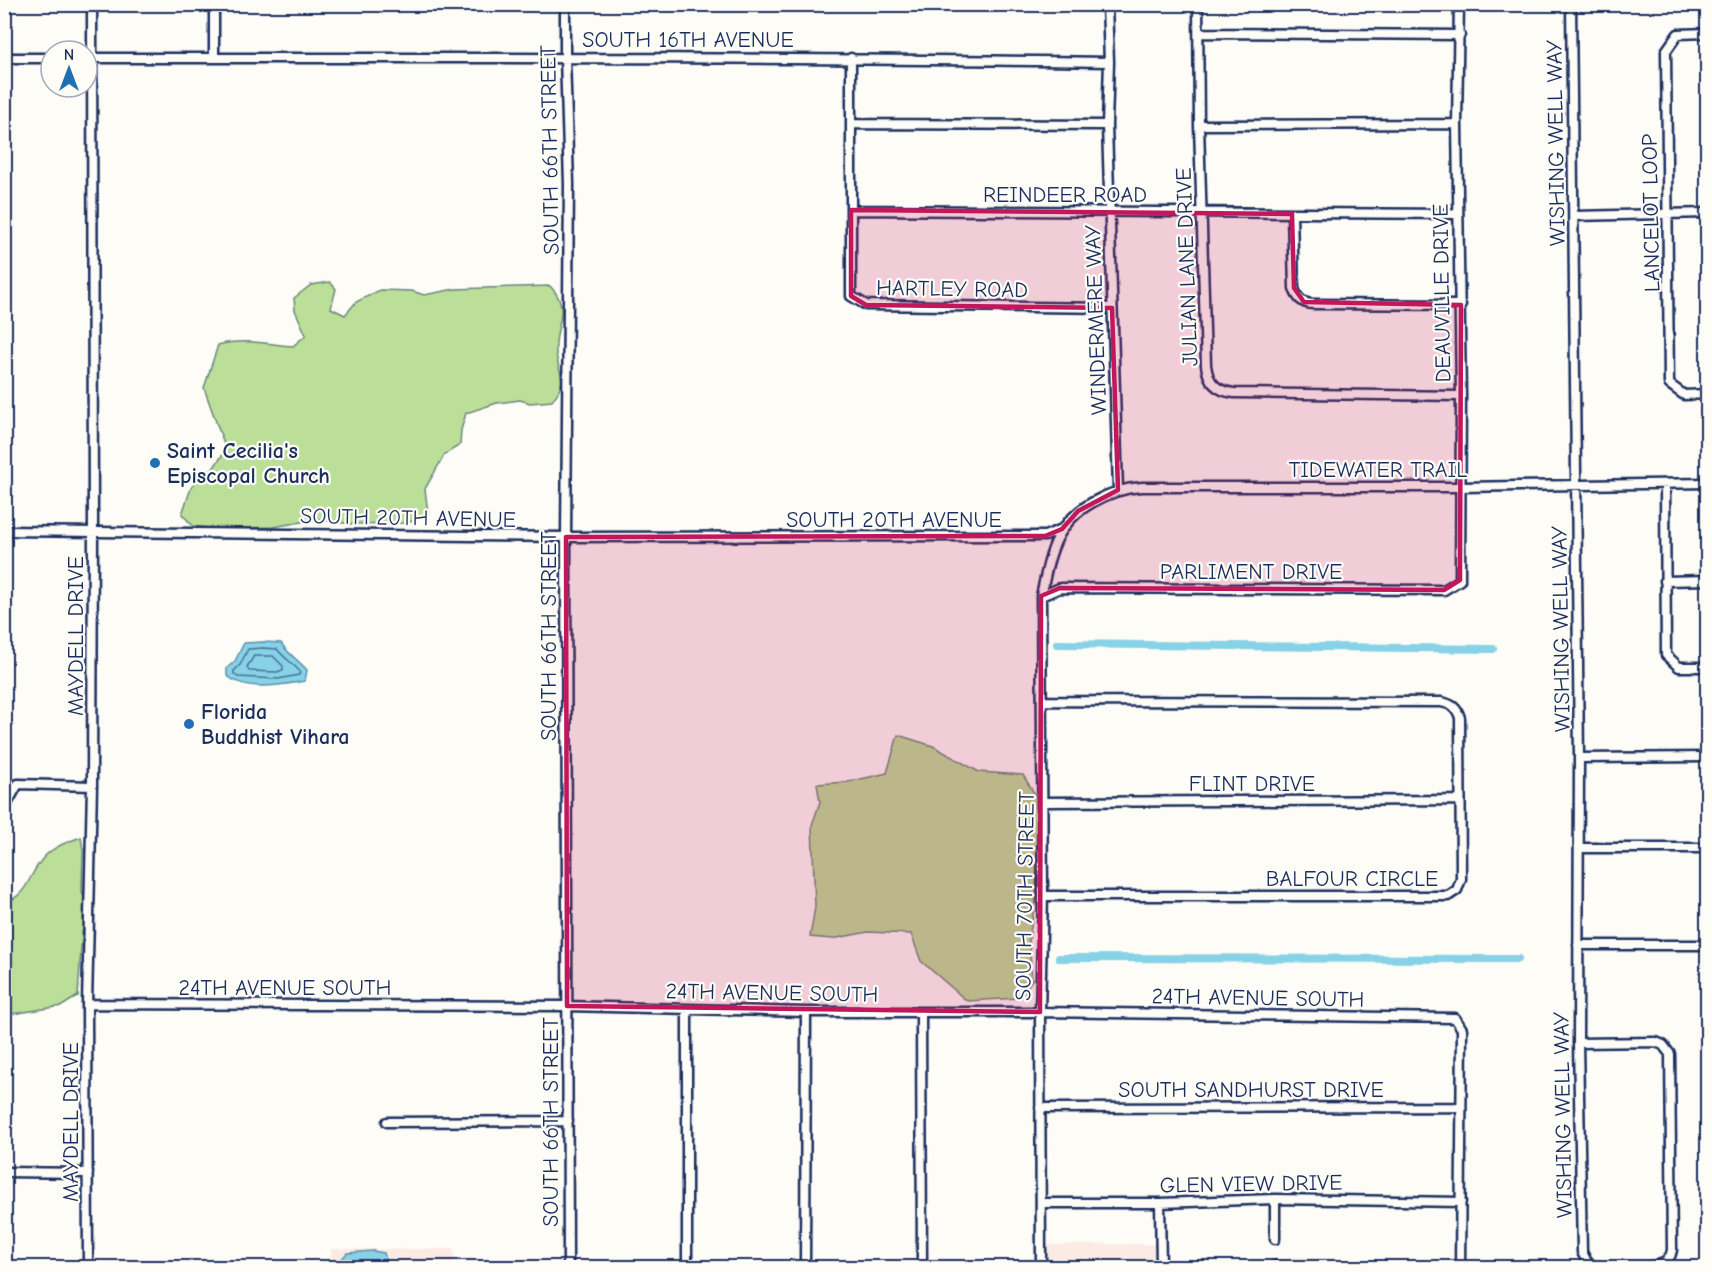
<svg xmlns="http://www.w3.org/2000/svg" width="1712" height="1272" font-family="'Comic Neue',sans-serif">
<style>
.built{fill:#fceae4}
.green{fill:#bbde98;stroke:#6b867b;stroke-width:1.5}
.water{fill:#87d2e7;stroke:#5c91b0;stroke-width:1.5}
.lines{fill:none;stroke-linecap:round;stroke-linejoin:round}
.shore{stroke:#467095;stroke-width:1.5}
.canal{stroke:#87d2e7;stroke-width:8}
.minor-casing{stroke:#1b2f5e;stroke-width:13}
.minor{stroke:#fdfcf7;stroke-width:8}
.marked{fill:#c2185b;fill-opacity:0.2;stroke:#c2185b;stroke-width:4.5;stroke-linejoin:round}
.poi-dot{fill:#1f6fb2;stroke:#fdfcf7;stroke-width:2}
.labels{text-anchor:middle;stroke-width:4.5;stroke-linejoin:round;paint-order:stroke}
.street-label{font-size:22px;fill:#1b2f5e;stroke:#fdfcf7}
.poi-label{font-size:22px;font-weight:bold;fill:#1b2f5e;stroke:#fdfcf7;text-anchor:start}
</style>
<rect width="100%" height="100%" fill="#fdfcf7"/>
<filter id="ink" filterUnits="userSpaceOnUse"><feTurbulence type="fractalNoise" baseFrequency=".0167" numOctaves="2"/><feDisplacementMap in="SourceGraphic" scale="12" xChannelSelector="R" yChannelSelector="G"/><feConvolveMatrix kernelMatrix="1 2 1 2 8 2 1 2 1" color-interpolation-filters="sRGB"/></filter>
<g filter="url(#ink)">
<!-- built -->
<path class="built" d="M1156,1244L1157,1267H1046V1245Z
M331,1249H454V1267H331Z
M1288,1257L1399,1261V1267H1289Z"/>
<!-- green -->
<path class="green" d="M330,282L336,289L331,308L345,315L356,302L380,290L412,291L424,295L455,289L550,286C573,309 553,327 556,353C559,377 569,379 552,401L530,403L520,400L497,403L466,413L461,430L460,445L445,454L425,489L428,513L408,523L350,524L319,519L273,527L216,529L193,526L182,514L191,488L198,478L212,470L226,450L204,388L218,345C242,338 268,344 293,346L306,335L295,310L294,298L311,285Z
M898,735L933,746L979,772L1023,775L1036,796L1037,849L1036,897L1029,939L1032,980L1019,998L967,1001L921,961L911,934L868,932L832,939L810,937L815,907L812,825L820,802L817,784L848,782L887,773Z
M81,837L83,850L82,891L87,910L82,933L78,996L62,1006L5,1015V903C30,893 27,876 44,857C54,846 68,842 81,837Z"/>
<!-- water -->
<path class="water" d="M263,642L281,643C288,654 298,660 307,670L305,681C281,685 247,692 227,676V668L235,661L244,643Z
M373,1251L384,1253L388,1267H339V1262L347,1253Z"/>
<g class="lines">
<!-- shore -->
<path class="shore" d="M263,648L277,649C284,658 293,663 300,672L299,675L278,679L238,677L234,674V671L240,665L248,649Z
M254,656H273L283,666V670L277,672L249,671L247,667Z"/>
<!-- canal -->
<path class="canal" d="M1057,644L1493,649
M1059,958L1518,959"/>
<!-- minor casing -->
<g class="minor-casing">
<path id="minor" d="M214,4V58
M565,4V57L569,184L566,537L568,1268
M1107,4L1109,62L1107,125L1118,490
M1198,4L1199,125L1206,365C1208,383 1217,391 1234,393L1461,396
M1571,4L1579,758L1578,1043L1582,1252L1587,1262L1594,1266C1608,1267 1649,1269 1661,1264C1668,1262 1671,1256 1672,1250L1670,1054L1663,1045L1656,1042L1578,1043
M1199,33L1460,35
M1708,33L1678,34L1666,51L1669,384L1684,395L1708,394
M4,58H51
M87,58C428,58 768,57 1109,62
M851,58V296L866,305L1112,308
M851,124L1107,125
M1199,125L1457,124
M851,210L1458,214
M1292,214L1294,288C1297,299 1303,304 1314,304L1461,305
M1574,216L1708,213
M1665,484L1666,655L1679,667H1708
M4,531L566,537L1045,536L1062,529
M1665,581L1708,580
M1041,596L1060,588L1444,590L1460,580L1461,396L1457,124L1459,4
M1043,701L1441,702C1451,704 1457,707 1460,718L1461,879L1457,890L1448,896H1043
M1579,758L1708,757
M1043,802L1460,800
M4,809L18,784L92,786
M1579,848H1708
M1578,945H1705
M87,1004L567,1006L806,1012H1040L1455,1018L1462,1029L1460,1268
M687,1009V1268
M921,1012L922,1268
M1040,1108L1461,1107
M387,1122L568,1121
M4,1172L88,1173
M1041,1203H1160L1275,1199L1461,1202
M1160,1203L1161,1268
M1275,1239V1199
M88,1268L87,1004L92,786L93,531L92,4
M805,1268L806,1012
M1041,1268L1040,1012L1043,896L1041,596C1050,555 1054,524 1093,502C1109,493 1123,488 1142,487H1461L1708,483
M1275,1268V1266"/>
</g>
<!-- minor -->
<use href="#minor" class="minor"/>
</g>
</g>
<!-- marked area -->
<path class="marked" d="M851,210L1292,214L1294,288L1304,302L1461,305L1460,580L1444,590L1060,588L1041,596L1040,1012L567,1006L566,537L1045,536L1062,529L1078,511L1118,490L1112,308L866,305L851,296Z"/>
<!-- markers -->
<g class="poi-dot">
<circle cx="155" cy="463" r="6"/>
<circle cx="189" cy="724" r="6"/>
</g>
<g class="labels">
<!-- street labels -->
<g class="street-label">
<text x="688" y="47">SOUTH 16TH AVENUE</text>
<text transform="translate(1555 143) rotate(-91)" y="8">WISHING WELL WAY</text>
<text transform="translate(549 150) rotate(-91)" y="8">SOUTH 66TH STREET</text>
<text x="1065" y="202">REINDEER ROAD</text>
<text transform="translate(1650 213) rotate(-91)" y="8">LANCELOT LOOP</text>
<text transform="translate(1186 267) rotate(-92)" y="8">JULIAN LANE DRIVE</text>
<text transform="translate(952 288) rotate(1)" y="8">HARTLEY ROAD</text>
<text transform="translate(1441 293) rotate(-91)" y="8">DEAUVILLE DRIVE</text>
<text transform="translate(1095 320) rotate(-92)" y="8">WINDERMERE WAY</text>
<text x="1378" y="477">TIDEWATER TRAIL</text>
<text transform="translate(408 517) rotate(1)" y="8">SOUTH 20TH AVENUE</text>
<text x="894" y="527">SOUTH 20TH AVENUE</text>
<text x="1251" y="579">PARLIMENT DRIVE</text>
<text transform="translate(1560 629) rotate(-91)" y="8">WISHING WELL WAY</text>
<text transform="translate(75 636) rotate(-90)" y="8">MAYDELL DRIVE</text>
<text transform="translate(548 636) rotate(-90)" y="8">SOUTH 66TH STREET</text>
<text x="1252" y="791">FLINT DRIVE</text>
<text x="1352" y="886">BALFOUR CIRCLE</text>
<text transform="translate(1024 896) rotate(-89)" y="8">SOUTH 70TH STREET</text>
<text x="285" y="995">24TH AVENUE SOUTH</text>
<text transform="translate(772 992) rotate(1)" y="8">24TH AVENUE SOUTH</text>
<text transform="translate(1258 997) rotate(1)" y="8">24TH AVENUE SOUTH</text>
<text x="1251" y="1097">SOUTH SANDHURST DRIVE</text>
<text transform="translate(1562 1115) rotate(-91)" y="8">WISHING WELL WAY</text>
<text transform="translate(70 1122) rotate(-90)" y="8">MAYDELL DRIVE</text>
<text transform="translate(550 1122) rotate(-90)" y="8">SOUTH 66TH STREET</text>
<text transform="translate(1251 1183) rotate(-1)" y="8">GLEN VIEW DRIVE</text>
</g>
<!-- poi labels -->
<g class="poi-label">
<text x="167" y="458">Saint Cecilia's<tspan x="167" dy="25">Episcopal Church</tspan></text>
<text x="201" y="719">Florida<tspan x="201" dy="25">Buddhist Vihara</tspan></text>
</g>
</g>
<!-- margin -->
<rect width="1712" height="1272" fill="none" stroke="#fdfcf7" stroke-width="24"/>
<rect x="12" y="12" width="1688" height="1248" fill="none" stroke="#1b2f5e" stroke-width="2" filter="url(#ink)"/>
<!-- north arrow -->
<g transform="translate(69 69)"><circle r="28" fill="#fdfcf7" stroke="#a3aaba" stroke-width="1.5"/>
<path d="M0-4.5L10 22L0 15L-10 22Z" fill="#1f6fb2"/>
<text y="-9" font-size="16" font-weight="bold" text-anchor="middle" fill="#1b2f5e">N</text>
</g>
</svg>
